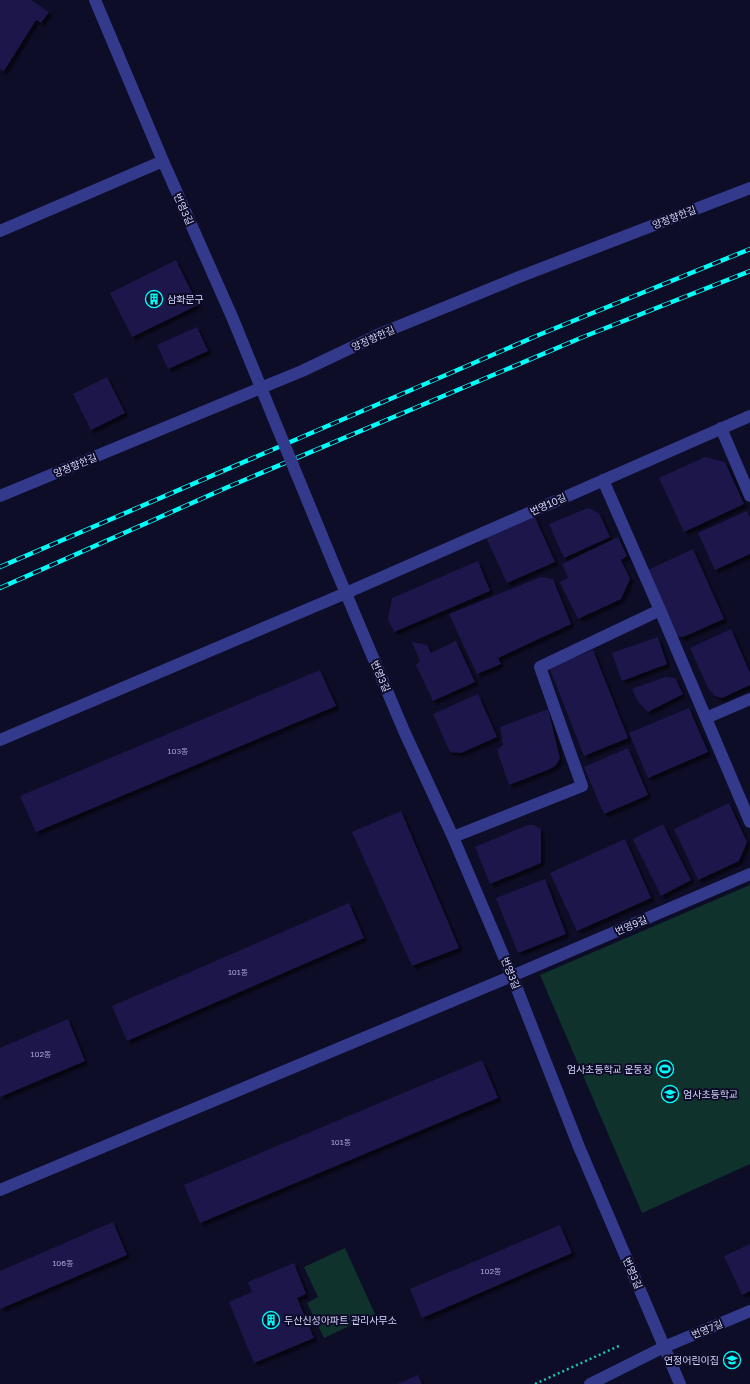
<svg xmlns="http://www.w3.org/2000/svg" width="750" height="1384" font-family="'Golos Text','Noto Sans KR',sans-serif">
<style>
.green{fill:#0f322d}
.building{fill:#1b174b;filter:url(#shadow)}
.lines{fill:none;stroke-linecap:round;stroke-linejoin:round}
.path{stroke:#22c4a7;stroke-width:2.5;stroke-dasharray:2 3;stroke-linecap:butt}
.street{stroke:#333a8c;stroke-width:12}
.rail-casing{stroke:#00fef8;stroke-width:4.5}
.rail{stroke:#0e0d28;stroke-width:3;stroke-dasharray:9;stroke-linecap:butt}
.street-bridge{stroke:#333a8c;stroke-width:12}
.labels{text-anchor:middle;stroke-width:4;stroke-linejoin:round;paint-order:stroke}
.number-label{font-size:8px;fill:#a5a5d2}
.street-label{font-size:10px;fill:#d3d4ff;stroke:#0e0d28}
.poi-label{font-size:10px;fill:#d3d4ff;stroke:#0e0d28;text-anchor:start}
</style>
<defs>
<filter id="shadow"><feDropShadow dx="3.5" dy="3.5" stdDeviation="1" flood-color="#0009"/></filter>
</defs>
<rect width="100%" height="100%" fill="#0e0d28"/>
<!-- green -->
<path class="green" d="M750,885V1164L642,1213L540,975Z
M345,1248L375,1314L324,1338L307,1303L318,1297L304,1267Z"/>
<!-- building -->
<path class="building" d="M0,0H31L49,12L41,23L36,20L4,71L0,69Z
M176,260L198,305L132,337L110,293Z
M197,327L208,351L168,369L157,345Z
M107,377L125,413L91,430L73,394Z
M705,457L725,462L744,504L684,532L659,478Z
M588,508L599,513L610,537L564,558L549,524Z
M747,511L750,518V554L715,570L698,533Z
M534,515L555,562L507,583L486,537Z
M618,537L627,556L621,560L630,579L621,599L578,619L560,582L568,578L562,564Z
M693,549L724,619L683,637L677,636L648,570Z
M478,561L490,591L394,632L388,619L392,598Z
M541,577L553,579L571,624L498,658L501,664L477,674L449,614Z
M731,629L750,673V685L722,698L715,696L708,688L690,648Z
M658,637L667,664L622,681L612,653Z
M456,641L475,682L433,701L416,665L420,661L412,642L427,645L431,653Z
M593,650L628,738L584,756L549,667Z
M320,670L336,706L36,832L20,796Z
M665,677L675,678L683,694L648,712L638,702L632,689Z
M478,694L497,737L461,753L450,752L433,714Z
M689,708L708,752L648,778L629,733Z
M548,709L560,758L556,765L550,769L509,785L497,750L503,745L500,727Z
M628,748L648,795L604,814L584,767Z
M729,803L747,842L739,861L698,880L674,829Z
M401,811L459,948L412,966L352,832Z
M663,824L691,880L661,896L633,839Z
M528,825H534L541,829V863L490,884L475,847Z
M625,839L651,898L577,931L550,873Z
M545,879L566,934L518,953L496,898Z
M349,903L364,938L127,1041L112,1006Z
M68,1019L85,1061L0,1097V1048Z
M482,1060L498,1098L200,1223L184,1185Z
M113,1222L127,1255L0,1309V1271Z
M560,1225L572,1253L422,1318L410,1289Z
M750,1244V1291L742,1295L724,1256Z
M294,1263L306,1294L297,1298L314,1338L254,1363L229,1302L252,1292L248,1282Z
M418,1375L422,1384H397Z"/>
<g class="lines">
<!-- path -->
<path class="path" d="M535,1384L621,1345"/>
<!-- street -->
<path class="street" d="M95,0L163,161L233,319L273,417
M0,231L163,161
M721,428L750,496
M603,480L660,610L750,822
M0,496L302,371L382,333L519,277L750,188
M334,565L404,731L453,837L512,976L579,1147L680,1384
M706,718L750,699
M0,740L346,593L750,416
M453,837L582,786L540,667L660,610
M0,1190L512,976L750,874
M590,1384L664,1347L750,1311"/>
<!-- rail casing -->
<g class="rail-casing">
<path id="rail" d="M0,567L541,334L750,249
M0,588L228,487L583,337L750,271"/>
</g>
<!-- rail -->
<use href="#rail" class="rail"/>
<!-- street-bridge -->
<path class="street-bridge" d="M273,417L334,565"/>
</g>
<!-- icons -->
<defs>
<g id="building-ring" transform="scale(0.9)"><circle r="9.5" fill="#0e0d28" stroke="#00fef8" stroke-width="1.5"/><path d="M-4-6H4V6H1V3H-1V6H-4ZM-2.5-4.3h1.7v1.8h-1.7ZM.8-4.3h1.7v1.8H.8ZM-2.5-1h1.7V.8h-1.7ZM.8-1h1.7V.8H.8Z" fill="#00fef8"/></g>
<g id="stadium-ring" transform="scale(0.9)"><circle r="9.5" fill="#0e0d28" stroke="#00fef8" stroke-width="1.5"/><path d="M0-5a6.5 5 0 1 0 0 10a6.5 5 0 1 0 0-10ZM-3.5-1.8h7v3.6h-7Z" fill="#00fef8"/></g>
<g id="school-ring" transform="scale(0.9)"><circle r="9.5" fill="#0e0d28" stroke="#00fef8" stroke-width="1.5"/><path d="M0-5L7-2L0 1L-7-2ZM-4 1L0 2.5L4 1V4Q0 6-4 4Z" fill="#00fef8"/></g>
</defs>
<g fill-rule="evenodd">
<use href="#building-ring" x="154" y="299"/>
<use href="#stadium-ring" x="665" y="1069"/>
<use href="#school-ring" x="670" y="1094"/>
<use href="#building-ring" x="271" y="1320"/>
<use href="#school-ring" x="732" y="1360"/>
</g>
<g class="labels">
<!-- number labels -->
<g class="number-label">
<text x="178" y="754">103동</text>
<text x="238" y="975">101동</text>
<text x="41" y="1057">102동</text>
<text x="341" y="1145">101동</text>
<text x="63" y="1266">106동</text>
<text x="491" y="1274">102동</text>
</g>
<!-- street labels -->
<g class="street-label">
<text transform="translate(184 209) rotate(66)" y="4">번영3길</text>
<text transform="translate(674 217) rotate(-21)" y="4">양정향한길</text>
<text transform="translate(373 338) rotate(-24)" y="4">양정향한길</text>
<text transform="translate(75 465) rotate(-22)" y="4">양정향한길</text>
<text transform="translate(548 504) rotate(-24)" y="4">번영10길</text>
<text transform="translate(381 676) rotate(67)" y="4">번영3길</text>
<text transform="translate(631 925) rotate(-23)" y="4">번영9길</text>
<text transform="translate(511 973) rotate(68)" y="4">번영3길</text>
<text transform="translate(633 1273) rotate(67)" y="4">번영3길</text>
<text transform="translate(707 1329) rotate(-22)" y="4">번영7길</text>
</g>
<!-- poi labels -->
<g class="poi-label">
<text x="167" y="303">삼화문구</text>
<text x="652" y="1073" text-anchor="end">엄사초등학교 운동장</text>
<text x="683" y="1098">엄사초등학교</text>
<text x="284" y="1324">두산신성아파트 관리사무소</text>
<text x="719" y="1364" text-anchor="end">연정어린이집</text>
</g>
</g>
</svg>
